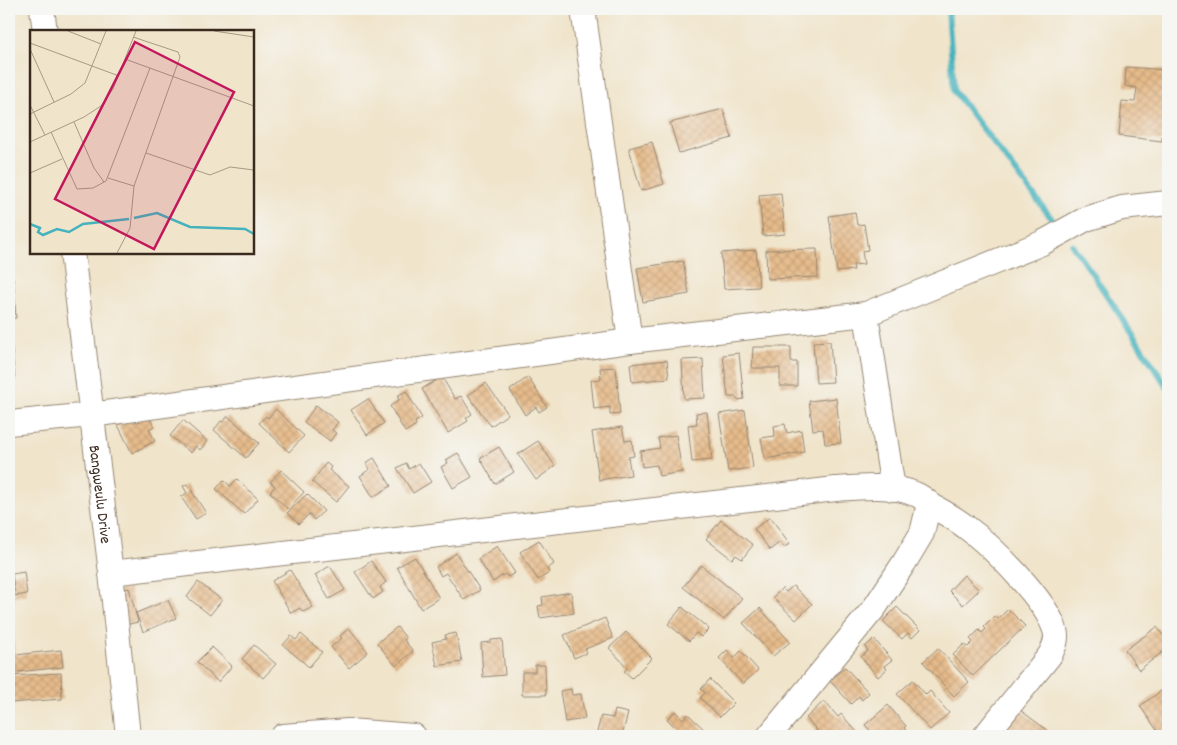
<svg xmlns="http://www.w3.org/2000/svg" width="1177" height="745" font-family="Dekko,sans-serif">
<style>
.lines{fill:none;stroke-linecap:round;stroke-linejoin:round}
.stream{stroke:#44b3bd;stroke-width:6}
.building{fill:url(#building-cross-hatch)}
.minor-casing{stroke:#968774;stroke-width:26}
.minor{stroke:#fff;stroke-width:24}
.labels{text-anchor:middle;stroke-width:4;stroke-linejoin:round;paint-order:stroke}
.street-label{font-size:16px;fill:#3b2a1e;stroke:#f6f6f2}
.inset-river{fill:none;stroke:#44b3bd;stroke-width:2.5}
.inset-road{fill:none;stroke:#a89a85;stroke-width:1}
.view{fill:#c2185b;fill-opacity:0.15;stroke:#c2185b;stroke-width:2.5}
.inset-edge{fill:none;stroke:#3b2a1e;stroke-width:2.5}
</style>
<defs>
<pattern id="building-cross-hatch" width="8" height="8" patternUnits="userSpaceOnUse" patternTransform="scale(1.25)"><rect width="8" height="8" fill="#e6bb8b"/><path d="M0 0l8 8M0 8l8-8" fill="none" stroke="#c6a178"/></pattern>
</defs>
<rect width="100%" height="100%" fill="#f6f6f2"/>
<filter id="ink" filterUnits="userSpaceOnUse"><feTurbulence type="fractalNoise" baseFrequency=".02" numOctaves="2"/><feDisplacementMap in="SourceGraphic" scale="10" xChannelSelector="R" yChannelSelector="G"/><feConvolveMatrix kernelMatrix="1 2 1 2 8 2 1 2 1" color-interpolation-filters="sRGB"/></filter>
<filter id="wash" filterUnits="userSpaceOnUse"><feTurbulence type="fractalNoise" baseFrequency=".0096" numOctaves="4" result="noise"/><feDisplacementMap in="SourceGraphic" scale="20" xChannelSelector="R" yChannelSelector="G"/><feGaussianBlur stdDeviation="1.12" result="paint"/><feColorMatrix in="noise" values="0 0 0 0 0 0 0 0 0 0 0 0 0 0 0 0 0 1.4 0 .05"/><feComposite in="paint" operator="in"/></filter>
<g filter="url(#wash)">
<rect width="100%" height="100%" fill="#f0e4ca"/>
<g class="lines">
<!-- stream -->
<path class="stream" d="M948,9L954,91L1052,219
M1072,245L1090,270L1168,388"/>
</g>
<g id="blocks">
<!-- building -->
<path class="building" d="M1126,67L1168,70L1165,111H1168V137L1162,136V141L1119,136L1122,101L1135,102L1137,88L1125,86Z
M723,109L732,138L679,153L670,123Z
M652,142L664,184L641,191L629,148Z
M781,193L785,234L763,236L759,195Z
M855,212L857,225L864,224L868,250L862,251L864,264L853,265L854,270L837,272L829,216Z
M9,215L14,240L9,241Z
M817,249L818,277L767,279L766,250Z
M756,250L759,287L724,289L721,253Z
M683,261L689,294L643,302L637,268Z
M13,278L16,318L9,319V279Z
M9,340H11L15,379H9Z
M830,341L833,382L816,383L813,342Z
M753,347H791V362H797V386H780V368H752Z
M739,353L744,399L737,400L736,397H728L723,355Z
M703,359L705,398L684,399L682,360Z
M667,360L669,378L632,382L630,364Z
M616,367L620,414L610,415V407L594,409L591,380L601,379L600,368Z
M442,377L455,399L461,396L472,414L466,418L468,421L448,433L422,389Z
M528,377L547,407L539,412L536,407L525,415L510,390Z
M486,383L508,414L491,426L468,395Z
M406,391L422,418L415,422L416,425L405,432L390,406L399,400L397,396Z
M836,398L841,443L825,444L823,429L813,430L809,401Z
M368,399L384,423L367,435L351,410Z
M316,405L338,422L332,430L336,433L330,441L304,422Z
M276,409L304,436L289,452L259,423L266,416L268,418Z
M745,410L753,468L728,471L719,414Z
M146,411L154,426L149,429L155,441L132,453L118,425Z
M707,412L712,460L692,462L688,425L697,424L696,413Z
M228,416L259,443L246,458L214,430L221,421L223,422Z
M183,420L207,441L200,450L196,446L191,453L170,436Z
M785,424L787,433L801,430L804,452L765,459L761,438L775,436L774,426Z
M622,427L625,441L632,440L634,456L628,457L631,475L599,480L592,432Z
M676,435L682,472L659,476L657,465L642,467L640,451L660,448L658,438Z
M538,441L555,466L536,480L518,454Z
M499,447L514,472L495,484L480,458Z
M458,453L472,477L453,488L441,467L448,463L446,460Z
M374,458L391,486L373,497L360,476L370,469L366,463Z
M326,463L331,467L329,470L349,486L336,502L312,482Z
M406,463L409,469L419,463L431,482L413,493L397,468Z
M281,470L304,492L288,509L270,492L275,486L270,482Z
M237,479L258,499L244,514L216,489L224,480L230,486Z
M187,484L206,513L196,519L181,497L187,493L183,486Z
M307,494L324,511L314,520L309,514L299,524L287,513Z
M770,517L790,544L784,547L780,542L770,550L754,529Z
M721,520L753,545L742,559L736,555L732,559L706,539Z
M539,540L554,564L547,569L549,573L538,580L520,552Z
M497,546L515,573L508,577L505,574L493,582L478,559Z
M456,553L480,590L464,600L446,573L441,576L436,567Z
M415,557L439,598L421,609L397,567Z
M371,561L386,582L380,587L383,592L373,599L355,572Z
M701,565L742,598L724,620L683,587Z
M330,566L345,590L329,599L315,575Z
M290,570L313,607L303,612L300,608L291,613L272,581Z
M24,572L27,594L15,596L12,574Z
M964,575L979,590L963,605L949,591Z
M9,579L14,601L9,602Z
M198,582L222,600L210,615L187,597Z
M793,586L812,604L796,620L773,598L782,588L786,592Z
M129,588L138,622L125,625L116,592Z
M571,592L574,613L540,618L538,606L543,605L542,597Z
M168,600L176,618L143,632L136,613Z
M682,607L709,629L701,637L696,633L689,641L668,624Z
M897,607L920,630L912,638L908,633L902,639L883,621Z
M760,608L790,642L773,656L743,623Z
M1008,609L1025,626L973,676L953,655L964,644L968,647L973,642L970,639L979,630L982,633L986,629L984,627L995,616L998,619Z
M605,618L613,638L585,649L586,653L574,658L564,635Z
M397,627L406,638L404,640L413,651L396,666L377,643Z
M1157,627L1168,642V648L1139,670L1125,650Z
M349,628L368,652L349,668L331,647L342,638L340,636Z
M626,632L652,658L632,678L624,671L628,668L609,648Z
M456,633L462,662L437,666L432,642L446,639L445,635Z
M301,634L322,652L309,667L283,645L291,636L296,640Z
M13,637L15,655L61,650L63,667L9,673V638Z
M502,639L505,675L483,677L481,643L491,642V640Z
M874,639L892,660L884,666L887,669L878,677L861,657L868,651L865,647Z
M254,645L276,664L263,678L242,659Z
M212,647L232,666L218,682L197,662Z
M938,648L969,682L954,696L923,662Z
M727,650L734,658L741,651L758,670L743,684L719,658Z
M535,665H545L546,695H522V672H535Z
M845,667L869,693L862,700L859,696L851,704L830,681Z
M61,673L62,699L9,703V676Z
M710,679L734,703L720,717L700,698L705,693L701,689Z
M913,680L926,695L930,691L949,713L930,730L897,694Z
M1168,686V736H1161L1140,706Z
M571,689L572,695L581,694L585,719L565,722L560,691Z
M824,701L838,717L841,714L857,732L852,736H815L813,733L817,730L806,718Z
M888,705L906,726L904,728L911,736H875L865,725Z
M615,710L628,713L622,736H596L601,716L613,718Z
M1020,710L1047,730L1042,736L1036,734L1034,736H1020L1008,727Z
M675,711L683,719L688,714L709,734L706,736H684L667,719Z"/>
</g>
</g>
<g filter="url(#ink)">
<use href="#blocks" fill-opacity="0" stroke="#968774" stroke-width="1"/>
<g class="lines">
<!-- minor casing -->
<g class="minor-casing">
<g id="minor">
<path d="M42,9L45,31"/>
<path d="M583,9L630,341"/>
<path id="s1" d="M72,252L111,573L128,736"/>
<path d="M866,314L1042,243L1086,219L1122,208L1168,203"/>
<path d="M9,423L91,415L630,341L866,314L893,489"/>
<path d="M111,573L836,489C862,487 890,484 915,494C922,496 928,503 934,507C945,513 956,519 966,527C992,546 1046,600 1055,630C1058,639 1054,647 1050,655L985,736"/>
<path d="M283,736L348,731L414,736"/>
<path d="M769,736L875,607L904,563L922,533L929,504"/>
</g>
</g>
<!-- minor -->
<use href="#minor" class="minor"/>
</g>
</g>
<g class="labels">
<!-- street labels -->
<g class="street-label">
<text dy="6" stroke="none"><textPath href="#s1" startOffset="244">Bangweulu Drive</textPath></text>
</g>
</g>
<!-- overview -->
<g transform="translate(30 30)">
<rect width="224" height="224" fill="#f0e4ca"/>
<path class="inset-river" d="M104,188L127,183L160,197L215,199L224,204M0,194L10,198L8,202L13,205L27,199L39,202L53,194L99,189"/>
<path class="inset-road" d="M38,1L71,14M184,1L224,7M0,13L89,46M0,19L24,72M95,29L224,76M0,75L15,105M0,84L41,64L55,53L76,1M44,92L64,138L74,152M21,102L47,159L63,158L76,151L120,38M0,112L54,87L71,76L83,59L106,1M116,123L180,145L200,137L224,140M0,143L32,129M78,148L104,156L150,27L148,22L103,7M87,223L100,198L104,156"/>
<path class="view" d="M105,12L204,62L124,219L25,169Z"/>
<rect width="224" height="224" class="inset-edge"/>
</g>
<!-- margin -->
<rect width="1177" height="745" fill="none" stroke="#f6f6f2" stroke-width="30"/>
</svg>
